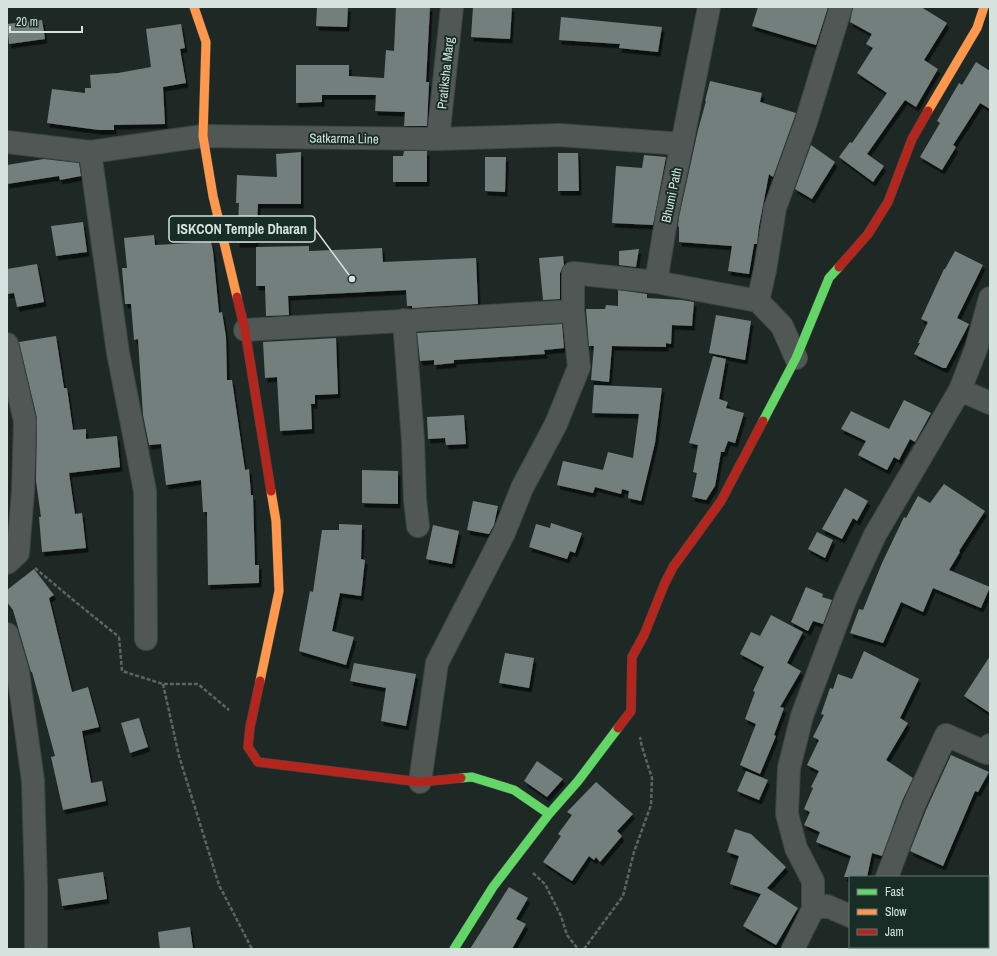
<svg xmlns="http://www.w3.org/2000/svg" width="997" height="956" font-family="'Archivo Narrow',sans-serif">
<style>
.building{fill:#737f7b;filter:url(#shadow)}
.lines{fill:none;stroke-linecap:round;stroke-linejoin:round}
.street-casing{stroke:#3c4642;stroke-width:24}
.fast-casing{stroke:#3c4642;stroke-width:10}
.slow-casing{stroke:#3c4642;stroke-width:10}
.jam-casing{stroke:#3c4642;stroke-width:10}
.path{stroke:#5e6461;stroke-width:2.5;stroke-dasharray:4 2;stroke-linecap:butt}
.street{stroke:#505755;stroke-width:22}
.fast{stroke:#63d668;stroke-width:9}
.slow{stroke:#ff974d;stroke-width:9}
.jam{stroke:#b3261e;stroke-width:9}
.labels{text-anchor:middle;stroke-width:4;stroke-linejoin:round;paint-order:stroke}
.street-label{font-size:13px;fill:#d5e2dd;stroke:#192d27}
.leader{fill:none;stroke:#d5e2dd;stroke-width:1.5}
.callout-dot{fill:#d5e2dd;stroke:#192d27;stroke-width:1.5}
.callout{fill:#192d27;stroke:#d5e2dd;stroke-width:1.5}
.callout-label{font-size:14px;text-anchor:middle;font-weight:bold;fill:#d5e2dd}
</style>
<defs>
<filter id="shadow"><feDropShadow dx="2.5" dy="4.5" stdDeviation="0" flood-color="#0009"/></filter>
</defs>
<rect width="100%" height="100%" fill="#1e2925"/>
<!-- building -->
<path class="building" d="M317,7H348L347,27L316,26Z
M396,7H430L426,82H429L427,126H404L405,112L375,111L376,95H322V102L296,103V65H349V76L384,78L386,50L394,51Z
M473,7H512L510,39L471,37Z
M758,7H828L816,45L752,26Z
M853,7H921L947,23L924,60L938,69L916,107L905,100L867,154L884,166L873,182L839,157L850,142L852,143L887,93L857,73L873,48L866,44L872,34L850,22Z
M561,17L662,27L658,52L619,48L620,44L559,40Z
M42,20L45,39L9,44L7,24Z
M181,24L185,48L180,49L186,83L163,87L165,124L114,125V130H99L47,123L52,89L85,93V88H91L90,75L118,73L151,67L146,29Z
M976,62L990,71V109L980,103L953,145L956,147L942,170L920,157L940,123L937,121L959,83L962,85Z
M710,81L762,93L760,102L796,113L773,177L769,174L759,226L757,244H754L749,274L728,271L732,246L679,242V227L678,226L679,217L698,130L706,101H705Z
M811,145L835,162L812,199L795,189Z
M404,151H427V182H393V156H403Z
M301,152V204H258L256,243H237L239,203H236L237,175L277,177L276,154Z
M558,153H578L579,191H558Z
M644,155L666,157L653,225L612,223L616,166L642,168Z
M485,157H506L505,192L485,191Z
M44,159L79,163L81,176L60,180L59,176L7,184V165Z
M83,222L87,252L56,256L51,226Z
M154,235L155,245L211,242L213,251L219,313L222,312L226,337L227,380H232L245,470L249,469L251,495H253L255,565H259V583L208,585L207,512H203L201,480L166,485L161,444L149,445L143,415L138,339L134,340L131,304H125L122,268H127L124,238Z
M309,246V251L382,248L383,262L476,258L478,304L412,308V306H407L406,290L288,296L289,315L266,316L265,286H256V247Z
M639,249L636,267L619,265V251Z
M955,251L983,265L957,318L969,324L946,368H943L914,354L920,343H918L928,322L921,319L944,269H945Z
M563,256L564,265L560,273V299L543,300L539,258Z
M37,264L44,302L17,307L14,293L7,294V269Z
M618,290L647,294V298L682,300L694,302L692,326L672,325L671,344L666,343V347L612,346L609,382L591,380L594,346H589L586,309H605L606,305L618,306Z
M716,315L751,321L745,360L709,353Z
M562,324L564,348L544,350L545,354L454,360V363L434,365V360L420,361L417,333Z
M56,336L64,388H67L73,430L86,429V439L117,436L120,467L69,473L75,514L82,513L86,548L42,552L39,517H41L36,481L37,418L19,342Z
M336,338L338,394L315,395V404H311L312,429L280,431L277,377L265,378L263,342Z
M713,356L726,359L719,399L728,402L726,408L744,413L735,443L728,441L724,452H721L715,486L706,500L692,497L697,473L693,472L698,445L689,443Z
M594,385L662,388L655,443L641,501L628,498L629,491L622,489L621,494L595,487L593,493L557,485L563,461L603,470L608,452L633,458L639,414L592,413Z
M904,400L931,413L915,442L910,439L899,460L894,457L887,470L858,455L866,441L841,429L851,411L889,429Z
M464,415L466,444L446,445L445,438L428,439L427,417Z
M362,470L398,471V504L362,503Z
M944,484L985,511L959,551L960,552L949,570L990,587L981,608L933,588L923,612L901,602L883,643L850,633L859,609L863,610L882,563L904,517L906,518L918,496L930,503Z
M845,488L868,501L857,521L853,518L842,539L822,529Z
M473,501L498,506L494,525L489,534L467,530Z
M551,523L582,533L575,553L570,551L567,559L529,547L536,524L550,528Z
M339,524L362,525L361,559L365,560L361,596L340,593L332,631L354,637L346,665L299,651L310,591L313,592L322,530H339Z
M433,525L459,531L452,564L426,559Z
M817,532L833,540L825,558L808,549Z
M34,569L54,595L49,598L72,692L88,687L99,727L82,731L91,783L102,781L106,801L63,810L51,757L55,756L32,672H31L13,610L7,602V590Z
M806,587L823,594L822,597L832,600L823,624L813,621L808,631L791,622Z
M771,615L803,632L787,663L801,671L780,707L784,708L774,735L776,736L760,774L740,765L756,724L745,719L755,692L753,691L764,667L740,654L751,632L760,636Z
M864,651L919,679L900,718L908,723L886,760L913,778L902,801L882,856L872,853L867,877H844L851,856L816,842L820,832L804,825L810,812L804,809L813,788L811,787L819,771L807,765L819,740L813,737L824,715L821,714L830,688L833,689L838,674L852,679Z
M505,653L534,658L529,688L499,683Z
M990,656V713L964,696Z
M354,663L416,674L406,726L381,721L386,688L350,681Z
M139,718L148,747L130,753L121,723Z
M951,755L989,772L978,792L975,791L943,866L910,851L926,810Z
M537,761L563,779L547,797L524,781Z
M746,771L768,780L759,800L737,791Z
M596,782L633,814L617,831L622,836L600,862L596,857L594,860L589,856L572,881L543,862L561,836L558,834L572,815L567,812Z
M735,829L751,834L786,867L767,888L798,908L776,945L743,926L761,894L730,884L739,856L727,852Z
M103,872L107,899L62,906L58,879Z
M509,887L528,898L516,919L526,924L512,949H470Z
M190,927L193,949H160L158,932Z"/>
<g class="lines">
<!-- street casing -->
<g class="street-casing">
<path id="street" d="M709,7L682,144L667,215L656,282L758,301
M438,139L452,7
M7,142L90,152L203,136L438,139L560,135L682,144
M90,152L118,353L145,491L146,639
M573,311V273L656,282
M404,320L413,441L415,500L418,526
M245,330L573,311L579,367L556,424L522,488L504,533L437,663L420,782
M7,344L25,421L23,491L18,553L7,563
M796,358L782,326L758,301L765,270L775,208L806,122L841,7
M960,390L990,403
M7,634L18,672L33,781L36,887V949
M887,877L914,805L946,735L987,753L990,745
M813,909L827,906L850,916
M793,949L813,909V881L796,848L787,814L789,768L802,716L846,598L875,535L960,390L976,349L990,298"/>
</g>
<!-- fast casing -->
<g class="fast-casing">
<path id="fast" d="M763,421L796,358L829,278L839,267
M461,778L472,777L514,790L549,814
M454,949L493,887L549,814L578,781L618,728"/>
</g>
<!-- slow casing -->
<g class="slow-casing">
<path id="slow" d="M194,7L206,42L203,136L213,196L237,297
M928,111L977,28L984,7
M260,681L279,591L276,521L271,491"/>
</g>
<!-- jam casing -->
<g class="jam-casing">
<path id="jam" d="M839,267L868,234L888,202L912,139L928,111
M237,297L245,330L271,491
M260,681L250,727L248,747L258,762L420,782L461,778
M618,728L631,711L632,657L644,635L664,585L673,567L721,501L763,421"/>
</g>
<!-- path -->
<path class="path" d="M35,568L72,599L119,637
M119,637L122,671L163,684H198L229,710
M163,684L179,756L219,885L252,949
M533,873L545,884L561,916L567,935L578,949
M584,949L623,896L634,852L651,805L652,778L642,747L640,737"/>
<!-- street -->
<use href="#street" class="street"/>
<!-- fast -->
<use href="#fast" class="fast"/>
<!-- slow -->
<use href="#slow" class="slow"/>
<!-- jam -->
<use href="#jam" class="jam"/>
</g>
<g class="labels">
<!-- street labels -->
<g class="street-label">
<text transform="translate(445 73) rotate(-84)" y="5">Pratiksha Marg</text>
<text transform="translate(344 138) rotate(1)" y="5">Satkarma Line</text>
<text transform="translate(671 195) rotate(-78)" y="5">Bhumi Path</text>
</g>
</g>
<!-- callouts -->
<path class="leader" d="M352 279L315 229"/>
<circle class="callout-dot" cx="352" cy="279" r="4"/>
<rect class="callout" x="169" y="216" width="146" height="26" rx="4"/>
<g class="callout-label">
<text x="242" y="234">ISKCON Temple Dharan</text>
</g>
<!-- border -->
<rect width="997" height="956" fill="none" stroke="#d5e2dd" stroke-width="16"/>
<!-- legend -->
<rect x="849" y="876" width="140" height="72" fill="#192d27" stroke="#647570"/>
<rect x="857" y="889" width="20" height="6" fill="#63d668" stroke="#647570"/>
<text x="885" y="896" font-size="12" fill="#d5e2dd">Fast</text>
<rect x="857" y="909" width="20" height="6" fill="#ff974d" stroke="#647570"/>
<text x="885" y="916" font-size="12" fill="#d5e2dd">Slow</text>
<rect x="857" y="929" width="20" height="6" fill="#b3261e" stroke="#647570"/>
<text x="885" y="936" font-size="12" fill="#d5e2dd">Jam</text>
<!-- scale -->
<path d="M10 26v6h72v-6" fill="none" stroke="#d5e2dd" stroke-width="2"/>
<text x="16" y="26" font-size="12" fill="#d5e2dd" stroke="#192d27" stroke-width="3" paint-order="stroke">20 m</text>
</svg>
